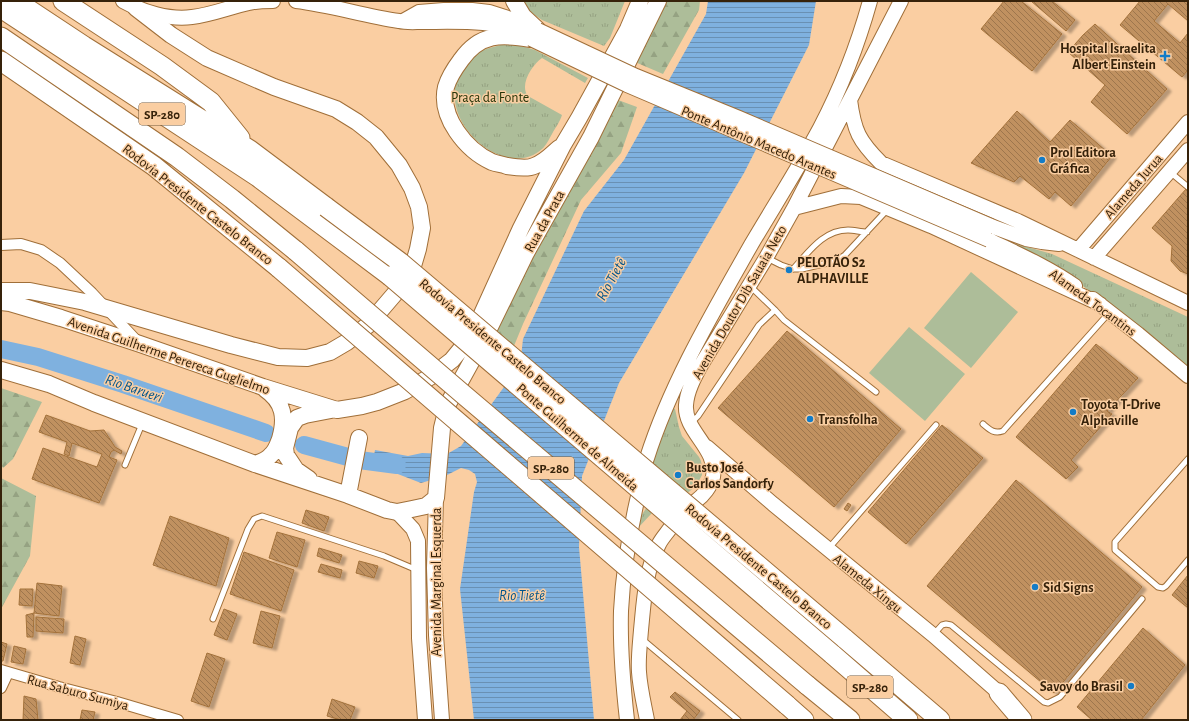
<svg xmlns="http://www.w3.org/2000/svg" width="1189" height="721" font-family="'Alegreya Sans',sans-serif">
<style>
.forest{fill:url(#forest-firs)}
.park{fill:url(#park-tufts)}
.pitch{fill:#adbd99}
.water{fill:url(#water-rules)}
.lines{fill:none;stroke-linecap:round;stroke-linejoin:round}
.river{stroke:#7fb1df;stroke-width:18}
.building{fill:url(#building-back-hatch);stroke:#a3723b;filter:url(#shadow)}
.lane-casing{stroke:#a06f39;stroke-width:7}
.street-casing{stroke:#a06f39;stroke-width:12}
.secondary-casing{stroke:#a06f39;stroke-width:16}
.primary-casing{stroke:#a06f39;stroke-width:18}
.highway-casing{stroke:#a06f39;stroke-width:21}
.lane{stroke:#fff;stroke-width:5}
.street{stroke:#fff;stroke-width:10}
.secondary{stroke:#fff;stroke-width:14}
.primary{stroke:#fff;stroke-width:16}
.highway{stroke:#fff;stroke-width:19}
.secondary-bridge-casing{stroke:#a06f39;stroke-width:16;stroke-linecap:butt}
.highway-bridge-casing{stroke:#a06f39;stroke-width:21;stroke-linecap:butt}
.secondary-bridge{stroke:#fff;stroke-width:14}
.highway-bridge{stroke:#fff;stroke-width:19}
.poi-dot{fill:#137cc7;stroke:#facea2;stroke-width:1.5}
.labels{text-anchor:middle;stroke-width:3;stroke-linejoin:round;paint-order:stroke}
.shield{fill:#facea2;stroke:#715638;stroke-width:1}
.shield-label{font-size:13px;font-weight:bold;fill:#36220a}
.poi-label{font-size:14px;font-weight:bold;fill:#36220a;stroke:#facea2;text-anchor:start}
.park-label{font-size:14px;fill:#27360a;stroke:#facea2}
.street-label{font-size:14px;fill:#36220a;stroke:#facea2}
.water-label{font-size:15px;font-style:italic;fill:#00548c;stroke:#facea2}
</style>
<defs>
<pattern id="forest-firs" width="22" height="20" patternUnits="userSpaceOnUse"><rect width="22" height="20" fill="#adbd99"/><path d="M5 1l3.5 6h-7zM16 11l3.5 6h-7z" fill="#95a282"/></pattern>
<pattern id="park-tufts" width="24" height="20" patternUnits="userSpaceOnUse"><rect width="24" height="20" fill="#adbd99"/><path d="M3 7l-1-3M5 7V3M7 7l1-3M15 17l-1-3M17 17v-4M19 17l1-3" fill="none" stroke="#95a282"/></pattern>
<pattern id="water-rules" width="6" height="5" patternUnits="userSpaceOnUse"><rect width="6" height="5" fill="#7fb1df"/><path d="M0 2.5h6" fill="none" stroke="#6990b3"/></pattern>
<pattern id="building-back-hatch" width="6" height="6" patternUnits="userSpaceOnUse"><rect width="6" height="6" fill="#c09161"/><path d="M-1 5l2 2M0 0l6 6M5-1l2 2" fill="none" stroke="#9d764e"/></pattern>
<filter id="shadow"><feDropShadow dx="4.5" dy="2.5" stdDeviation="1" flood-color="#0004"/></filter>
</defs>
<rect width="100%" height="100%" fill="#facea2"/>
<!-- forest -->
<path class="forest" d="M664,1H700L699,10L663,74L635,62Z
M610,97L637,107L621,153L581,200L523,324L507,363L486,344Z
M1,388L42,402L13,459L3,468L1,464Z
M1,478L36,496L30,556L1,609Z"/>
<!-- park -->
<path class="park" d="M522,1H625L610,38L604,46L542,20L529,11Z
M505,44L515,45L525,47L535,50L588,78L585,83L542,58C532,65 519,85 528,96L562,115C560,122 555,128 552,134C549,139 546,146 542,149C504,184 428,116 464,67C466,64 469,60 471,58C480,49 493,47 505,44Z
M996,238L1052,254L1188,317V370L1089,291L1065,271Z
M673,408L675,409L679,427L682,436L699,457L701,461L702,467V475L696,486L685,495L668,496L637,529V522L647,507L653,470V460Z"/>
<!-- pitch -->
<path class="pitch" d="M971,272L1018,312L971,368L924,328Z
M909,327L965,374L925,421L869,373Z"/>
<!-- water -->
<path class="water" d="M708,1H816L809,45L744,173L619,383L582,476L579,547L594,720H474L460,589L474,492L477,482L475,474L469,470L461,468L445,476L421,483L390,471L371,470L375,450L408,456L422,453L447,454L461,446L512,376L521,357L523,339L584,211L624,160L706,14Z"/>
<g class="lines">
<!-- river -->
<path class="river" d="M1,349L38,357L123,384L266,433
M304,445L359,460L397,465"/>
</g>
<!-- building -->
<path class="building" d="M1004,1H1021L1062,34L1032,71L981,29Z
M1031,1H1052L1075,20L1066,31Z
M1140,1H1188V21L1168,4L1154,21L1180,43L1188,33V70L1182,77L1120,25Z
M1095,24L1167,89L1127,134L1091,102L1105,85L1068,52L1083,35Z
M1017,111L1050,142L1070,120L1112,156L1071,206L1055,192L1049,199L1020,176L1014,182L971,163Z
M1186,189L1188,191V274L1180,271L1171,261L1172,246L1152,228Z
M787,331L901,429L834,507L718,408Z
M1096,344L1138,378L1107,411L1112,414L1071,460L1078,467L1066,479L1016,437Z
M46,415L90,431L104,430L115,447L122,451L121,454L114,450L111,452L109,457L117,460L99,503L32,479L43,448L97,467L102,454L72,443L69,456L64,454L67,442L39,432Z
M942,425L983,458L906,544L868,512Z
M1016,480L1142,587L1054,693L927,586Z
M848,503L851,505L847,511L844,509Z
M306,510L329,517L324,531L302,523Z
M170,516L229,538L216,586L153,565Z
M277,532L305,540L297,567L269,558Z
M319,548L342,555L339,563L317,556Z
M244,552L294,570L281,611L230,594Z
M359,561L378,566L374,578L356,573Z
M321,564L342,570L340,578L318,572Z
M1188,575V608L1172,595Z
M37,583L62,586L59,616L34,613Z
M20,589H33L32,606L19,605Z
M224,609L237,614L227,640L214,635Z
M261,611L280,616L272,648L253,643Z
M34,613L33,637H27L26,615Z
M36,617L64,619L63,633L36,631Z
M1143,628L1185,665L1141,720H1092L1077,707Z
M75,636L86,639L80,665L70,663Z
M1,642L7,644L3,661H1Z
M14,646L26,649L23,664L11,662Z
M207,653L225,659L209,707L191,701Z
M675,692L700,711L693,720H680L687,711L670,697Z
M24,696L36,699L38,720H23Z
M332,699L355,707L350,720H341L327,716Z
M82,710L95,712L93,720H80Z"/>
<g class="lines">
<!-- lane casing -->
<g class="lane-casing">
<path id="lane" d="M1170,172L1188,187
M767,258L781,265L793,269H802L836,261L845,255L887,210
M793,269C808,253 823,230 848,230C854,230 861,232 867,232
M750,286L775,310
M691,423L698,416L759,325L775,310L784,320L876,392
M983,424C990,430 994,434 1003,431L1109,313
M1188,459L1115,542V550L1158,587L1163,588L1166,586L1188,560
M125,465L142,424
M829,548L936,425
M213,619L248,529L254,519L262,516L384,556L417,570
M933,635L942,625L946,624L951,625L1044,702L1048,703L1060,697L1142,599
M643,640L738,720"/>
</g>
<!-- street casing -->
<g class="street-casing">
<path id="street" d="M1,245L21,244L41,250L60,263L92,293L137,341
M1,670L59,687L117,702L178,720
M1,688L8,673"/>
</g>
<!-- secondary casing -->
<g class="secondary-casing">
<path id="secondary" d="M123,1C143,12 169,20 192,17C211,15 230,7 249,3C257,1 265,1 273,1
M296,1C331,5 364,16 399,21C407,23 415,22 423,22C452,22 501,19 526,35
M403,21L419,12L444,10H472L489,12L524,23
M850,100C854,131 859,141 881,163L1018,221L1188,303
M794,208L841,196L861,197L931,226L1100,304
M991,226L1026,239L1042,242L1059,244
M989,240C1018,254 1048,267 1075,286
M1078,250L1188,122
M1094,258L1188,150
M1093,299L1138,334L1188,376
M707,447L773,504L933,635L1006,699
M436,498L434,568L436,635L442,720
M397,512L413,529L418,541L419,638L425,720
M627,720C623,684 620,647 621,611C623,570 630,529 640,488C642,478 643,468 647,458C671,383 712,314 751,245C774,206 799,167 820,128C841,88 858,44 870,1
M647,720C644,704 640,688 639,672C638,659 640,643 641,630C644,600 645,571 659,544C662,538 667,533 671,527C675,521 682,510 688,506C690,504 693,503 696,501C703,496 711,486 713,477C718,448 684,432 686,405C687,391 694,378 701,365L766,258L794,208L901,1"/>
</g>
<!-- primary casing -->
<g class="primary-casing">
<path id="primary" d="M514,1L523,16L538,30
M531,39C501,34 480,33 461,60C455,68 449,77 446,87C439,117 466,150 492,162C497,164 502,164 507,166C513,167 528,169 534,166C544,163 551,155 559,148
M1,291H30L85,302L231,345L278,357L307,358L330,352L347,342L368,325L398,290L413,266L418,249L422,228L419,207L412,188L399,165L376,137L357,122L336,109L274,87L207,58L171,35L136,8
M1,302L10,303L61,318L140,344L263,387L337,410L362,406L377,402L405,391L430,377L452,360L470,338L477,325L521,228L563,145L579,118L628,29L640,1
M1,370L49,384L94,403L255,464L348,495L387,510L397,512L412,509L426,506L436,498L442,428L448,404L486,335L526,253L591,137L658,1
M255,464C261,462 267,460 271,455C276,451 278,444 280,439C286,418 284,402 265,389
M309,479L296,470L286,455L285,448L290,428L297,418L305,415L331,410
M348,495L359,438"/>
</g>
<!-- highway casing -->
<g class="highway-casing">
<path id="highway" d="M16,1L84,46L250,150L326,207
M63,1L162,66L211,102L240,138
M1,8L258,177L390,276
M1,37L177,157L232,199L296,251
M1,61L154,166L279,268
M844,638L940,720
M832,654L908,720
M807,685L850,720
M999,693L1022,720
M787,705L804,720"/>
</g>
<!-- lane -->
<use href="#lane" class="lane"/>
<!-- street -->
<use href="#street" class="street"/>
<!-- secondary -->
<use href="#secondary" class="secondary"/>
<!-- primary -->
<use href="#primary" class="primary"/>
<!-- highway -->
<use href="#highway" class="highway"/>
<!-- secondary-bridge casing -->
<g class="secondary-bridge-casing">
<path id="secondary-bridge" d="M538,30L636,76L739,118L991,226
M531,39L627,85L989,240"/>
</g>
<!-- highway-bridge casing -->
<g class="highway-bridge-casing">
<path id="highway-bridge" d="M326,207L400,262L844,638
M296,251L464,395L807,685
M279,268L787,705
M390,276L832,654"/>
</g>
<!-- secondary-bridge -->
<use href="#secondary-bridge" class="secondary-bridge"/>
<!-- highway-bridge -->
<use href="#highway-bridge" class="highway-bridge"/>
</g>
<!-- markers -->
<g class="poi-dot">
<path d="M1163 50h4v4h4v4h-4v4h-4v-4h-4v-4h4z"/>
<circle cx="1042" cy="160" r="4"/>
<circle cx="789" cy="270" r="4"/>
<circle cx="1073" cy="412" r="4"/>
<circle cx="810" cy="419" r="4"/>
<circle cx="678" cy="475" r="4"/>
<circle cx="1035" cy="587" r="4"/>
<circle cx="1131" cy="686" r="4"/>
</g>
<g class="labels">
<!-- shield labels -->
<g class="shield">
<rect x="139" y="103" width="46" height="22" rx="3"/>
<rect x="528" y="457" width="46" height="22" rx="3"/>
<rect x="847" y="676" width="46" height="22" rx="3"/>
</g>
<g class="shield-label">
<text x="162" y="119">SP-280</text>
<text x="551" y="473">SP-280</text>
<text x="870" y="692">SP-280</text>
</g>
<!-- poi labels -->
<g class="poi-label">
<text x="1156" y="53" text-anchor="end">Hospital Israelita<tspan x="1156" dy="16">Albert Einstein</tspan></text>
<text x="1050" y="157">Prol Editora<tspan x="1050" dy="16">Gráfica</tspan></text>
<text x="797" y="267">PELOTÃO S2<tspan x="797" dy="16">ALPHAVILLE</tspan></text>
<text x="1081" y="409">Toyota T-Drive<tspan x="1081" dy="16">Alphaville</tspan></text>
<text x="818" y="424">Transfolha</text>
<text x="686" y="472">Busto José<tspan x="686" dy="16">Carlos Sandorfy</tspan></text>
<text x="1043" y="592">Sid Signs</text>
<text x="1123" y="691" text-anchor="end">Savoy do Brasil</text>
</g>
<!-- park labels -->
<g class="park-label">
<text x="490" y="102">Praça da Fonte</text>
</g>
<!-- street labels -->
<g class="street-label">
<text transform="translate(759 142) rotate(23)" y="5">Ponte Antônio Macedo Arantes</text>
<text transform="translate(1133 186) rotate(-49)" y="5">Alameda Jurua</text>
<text transform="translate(198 204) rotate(38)" y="5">Rodovia Presidente Castelo Branco</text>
<text transform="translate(544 221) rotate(-61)" y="5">Rua da Prata</text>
<text transform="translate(739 302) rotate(-60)" y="5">Avenida Doutor Dib Sauaia Neto</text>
<text transform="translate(1093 302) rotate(36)" y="5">Alameda Tocantins</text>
<text transform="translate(493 341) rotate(40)" y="5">Rodovia Presidente Castelo Branco</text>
<text transform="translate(169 355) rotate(19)" y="5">Avenida Guilherme Perereca Guglielmo</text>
<text transform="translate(578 437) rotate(41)" y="5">Ponte Guilherme de Almeida</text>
<text transform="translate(759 566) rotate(40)" y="5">Rodovia Presidente Castelo Branco</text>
<text transform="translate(436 582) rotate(-90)" y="5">Avenida Marginal Esquerda</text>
<text transform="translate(868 583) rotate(39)" y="5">Alameda Xingu</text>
<text transform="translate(78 692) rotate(15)" y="5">Rua Saburo Sumiya</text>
</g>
<!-- water labels -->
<g class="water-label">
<text transform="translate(611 279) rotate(-61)" y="5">Rio Tietê</text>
<text transform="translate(134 388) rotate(19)" y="5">Rio Barueri</text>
<text x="522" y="600">Rio Tietê</text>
</g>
</g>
<!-- border -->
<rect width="1189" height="721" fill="none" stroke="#36220a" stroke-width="4"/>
</svg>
